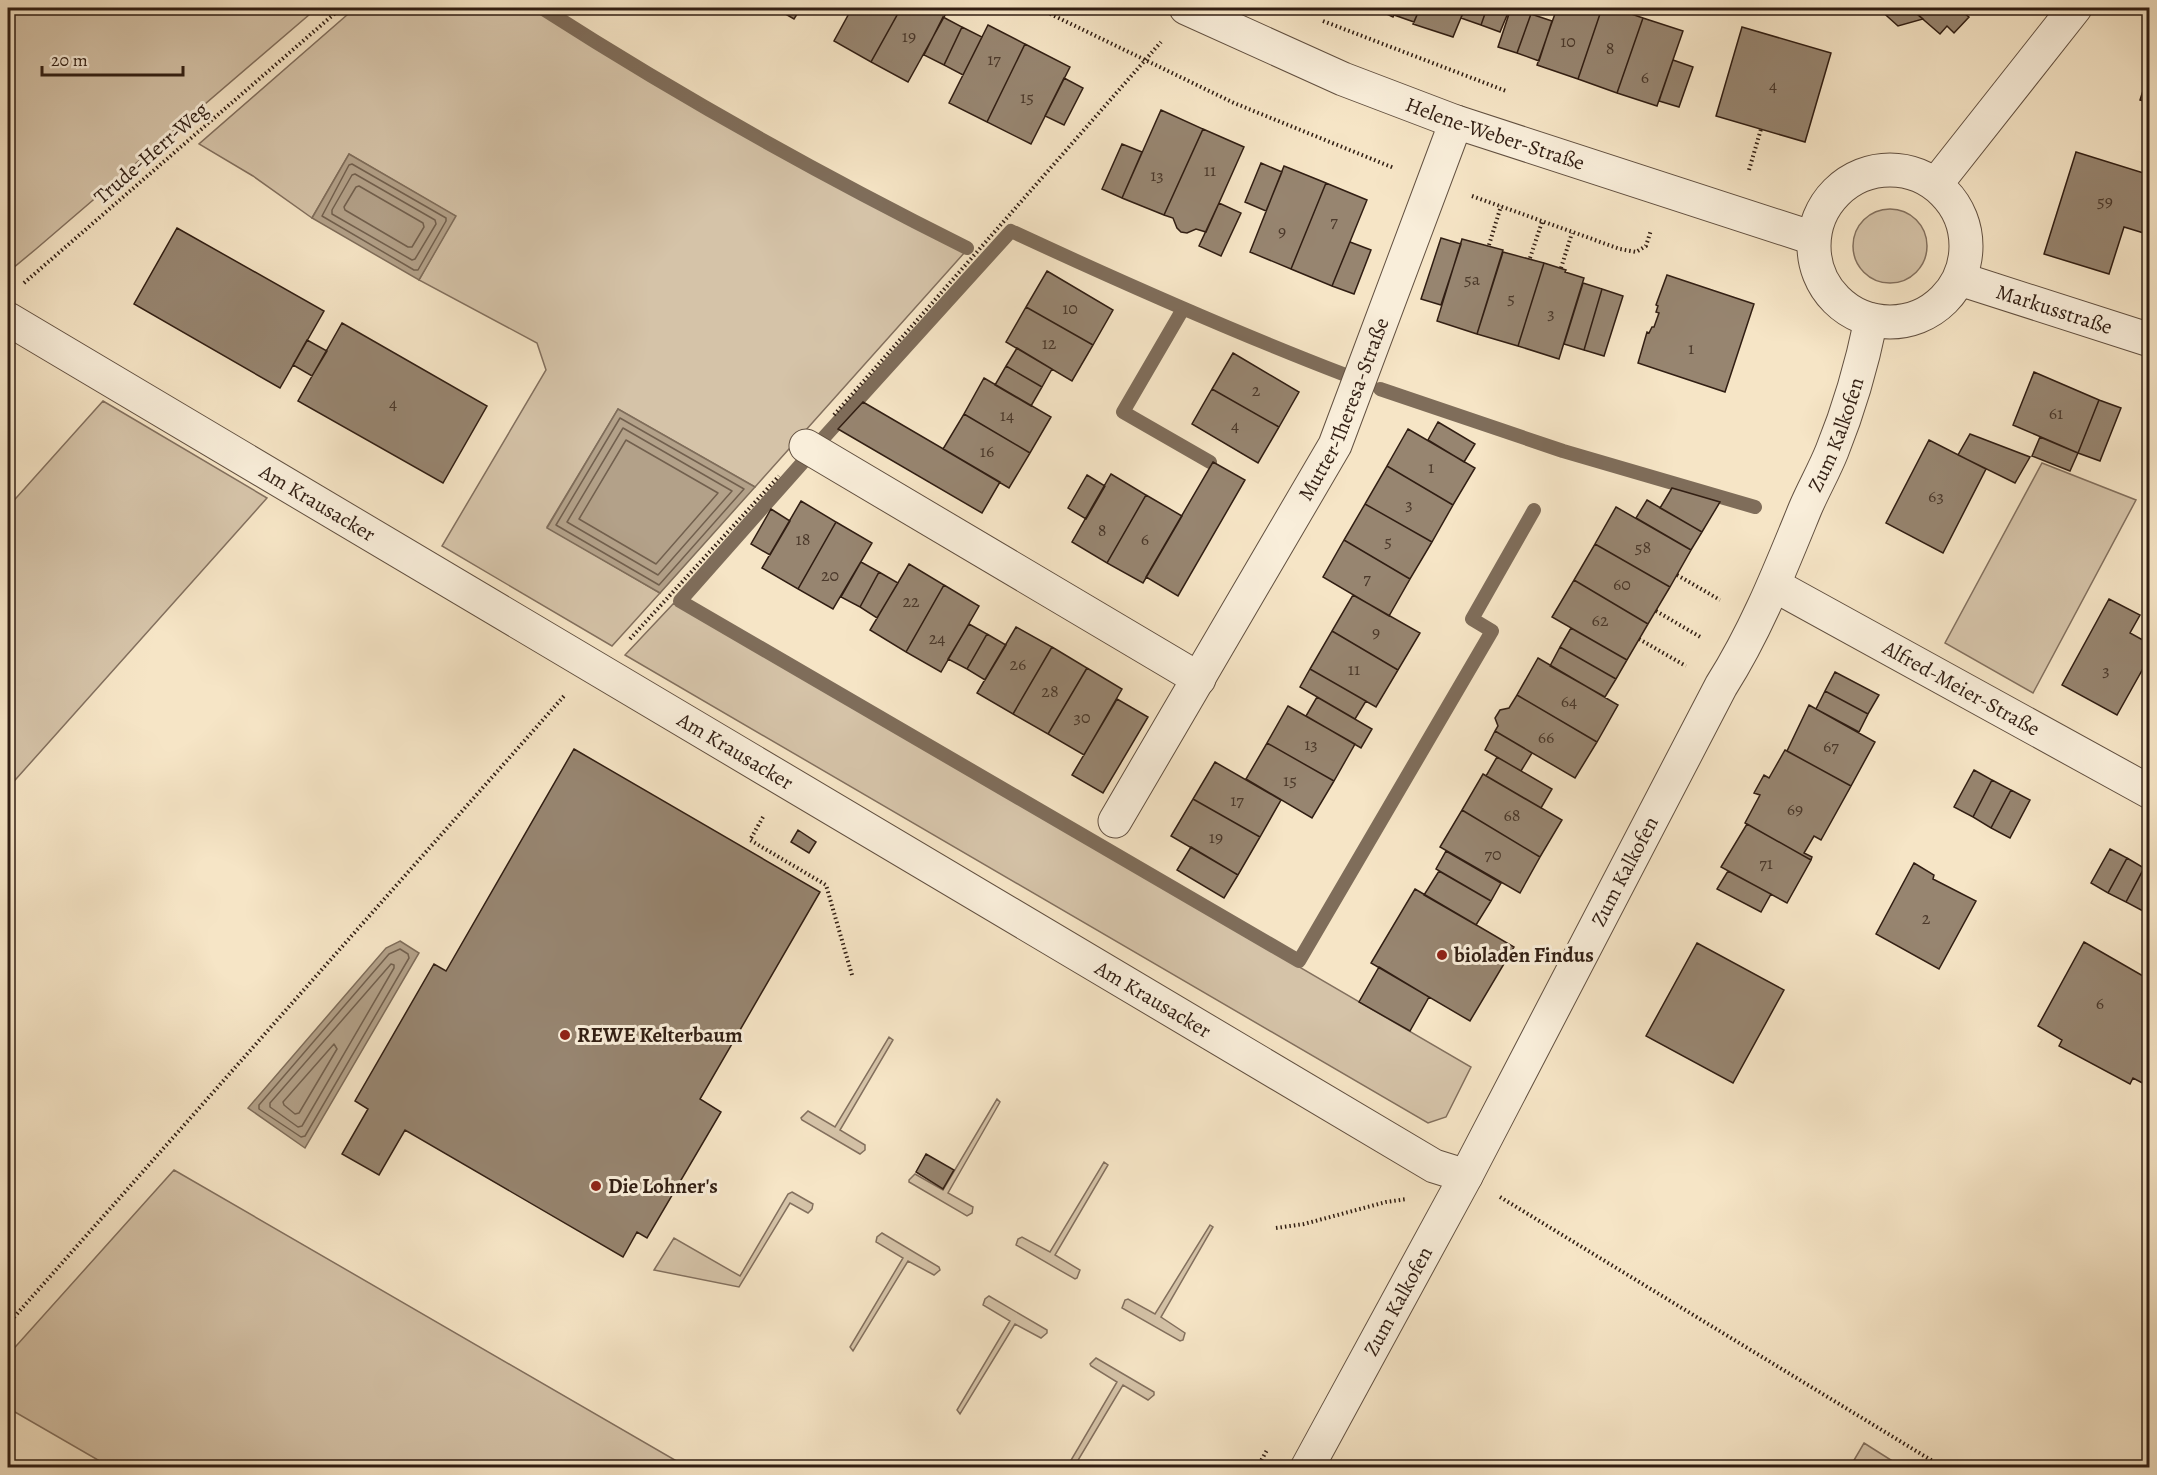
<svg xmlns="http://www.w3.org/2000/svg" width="2157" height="1475" font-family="Alegreya,serif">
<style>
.green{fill:#d5c3a8;stroke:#83705e;stroke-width:1.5}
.water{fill:#b3a189;stroke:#7f6d5a;stroke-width:1.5}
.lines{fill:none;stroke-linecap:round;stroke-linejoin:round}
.shore{stroke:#72604e;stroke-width:1.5}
.stream{stroke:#7f6d5a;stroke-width:14}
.building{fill:#978570;stroke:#311e13;stroke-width:1.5}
.minor-casing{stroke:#625040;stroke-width:35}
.tertiary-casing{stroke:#625040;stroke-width:35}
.path{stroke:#311e13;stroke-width:4;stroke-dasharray:1.5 3;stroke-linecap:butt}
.minor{stroke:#f9eeda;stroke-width:33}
.tertiary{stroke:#f9eeda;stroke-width:33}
.poi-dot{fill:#8f2418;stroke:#f9eeda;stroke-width:2}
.labels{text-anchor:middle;stroke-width:6;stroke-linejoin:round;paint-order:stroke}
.number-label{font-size:18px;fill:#4a382a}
.street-label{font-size:21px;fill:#311e13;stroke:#f9eeda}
.poi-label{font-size:21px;font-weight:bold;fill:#311e13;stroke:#f9eeda;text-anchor:start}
</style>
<rect width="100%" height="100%" fill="#f6e5c6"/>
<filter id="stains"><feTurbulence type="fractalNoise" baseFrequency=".00333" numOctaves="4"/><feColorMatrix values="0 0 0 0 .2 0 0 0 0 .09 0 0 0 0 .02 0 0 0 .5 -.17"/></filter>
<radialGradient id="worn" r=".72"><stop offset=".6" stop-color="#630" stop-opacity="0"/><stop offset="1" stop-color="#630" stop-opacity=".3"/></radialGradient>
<!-- green -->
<path class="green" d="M8,8H317L36,249L13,268L8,269Z
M355,8H535L674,93L793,163L965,252L755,487L618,409L547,527L660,593L612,646L442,546L546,370L537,343L419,280L455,216L349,154L312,218L253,176L199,144Z
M1853 246a37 37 0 1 1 74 0a37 37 0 1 1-74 0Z
M103,401L267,498L8,788V507Z
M2042,463L2136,500L2033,693L1945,643Z
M674,603L1471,1067L1446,1117L1428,1123L625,655Z
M889,1037L893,1040L840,1130L865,1145V1150L860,1154L802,1120L801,1118L808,1111L835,1127Z
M997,1099L1000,1102L948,1193L973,1207L972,1213L967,1216L909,1182V1180L915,1174L943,1190Z
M1104,1162L1108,1165L1055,1255L1080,1270L1077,1278L1075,1279L1016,1245L1018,1239L1022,1237L1050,1252Z
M174,1170L687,1467H110L8,1408V1355Z
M792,1192L813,1204L812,1209L808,1213L790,1203L739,1287L654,1270L674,1238L740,1276L788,1194Z
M1210,1225L1213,1227L1161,1317L1185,1333L1183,1340L1180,1341L1122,1308L1125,1300L1128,1299L1155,1314Z
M882,1233L939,1267L940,1270L934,1275L908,1261L853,1351L850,1347L903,1258L876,1242L877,1237Z
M989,1296L1047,1330V1333L1041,1338L1015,1324L960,1414L957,1410L1010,1321L983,1305L985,1299Z
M1096,1358L1154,1392V1395L1148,1400L1123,1385L1074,1467H1067L1117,1382L1091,1366L1090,1364Z
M1864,1443L1902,1467H1850Z"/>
<!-- water -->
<path class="water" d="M349,154L456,216L419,280L312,218Z
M618,409L755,487L660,593L547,528Z
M400,941L419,953L305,1148L248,1108L386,948Z"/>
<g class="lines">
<!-- shore -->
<path class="shore" d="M352,164L446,218V221L418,270H414L322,216L349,165Z
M355,174L435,220L436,224L415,259L412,260L332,214V210L352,175Z
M359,186L423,223L424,227L412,247H408L345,210L344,207L356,187Z
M620,418L744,489L659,585L556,525Z
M623,428L732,491L658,575L567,522Z
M626,440L718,493L656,564L579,519Z
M400,949L408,954L409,958L305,1136L301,1137L259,1109V1105L389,954Z
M391,964L394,965V968L302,1126L298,1127L270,1107V1103Z
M334,1044L337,1049L299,1113L295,1114L284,1105L283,1102Z"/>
<!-- stream -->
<path class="stream" d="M542,8C679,96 821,175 967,248
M1183,309L1123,412L1210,462
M1380,389L1563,451L1755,507
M818,444L1011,231C1121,282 1231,331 1343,374
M804,461L680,601L1299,961L1492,631L1472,619L1534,510"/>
</g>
<!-- building -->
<path class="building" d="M775,8H801L794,19Z
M852,8H901L871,62L834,41Z
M901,8H949L908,82L871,62Z
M1374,8H1420L1414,22L1394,15L1393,17Z
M1420,8H1465L1453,37L1413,24Z
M1465,8H1487L1481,25L1461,18Z
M1487,8H1510L1500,32L1481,25Z
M1511,8L1531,14L1517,53L1498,47Z
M1557,8H1602L1578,79L1537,65Z
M1602,8H1614L1643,18L1617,93L1578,79Z
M1878,8H1910L1923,19L1898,26Z
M1910,8H1964L1961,11L1969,17L1954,33L1947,26L1940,34Z
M1531,14L1552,21L1539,61L1517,53Z
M943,17L962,27L944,65L924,55Z
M1643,18L1683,31L1657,106L1617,93Z
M988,25L1025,44L987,122L949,103Z
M962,27L982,37L963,75L944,65Z
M1742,27L1831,53L1805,142L1716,116Z
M1025,44L1070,67L1031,144L987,122Z
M1673,60L1693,67L1679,107L1659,101Z
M2150,69V103L2140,100Z
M1064,78L1083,88L1064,125L1045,116Z
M2150,104V125L2143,123Z
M1161,110L1203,129L1164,215L1122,198Z
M1203,129L1244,147L1206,232L1196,229L1187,233L1181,232L1177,228L1173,218L1164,215Z
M1122,144L1142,152L1122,198L1102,189Z
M2076,152L2150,175V235L2124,227L2109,274L2044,254Z
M1261,163L1282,172L1266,211L1245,202Z
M1284,166L1326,183L1291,269L1250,252Z
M1326,183L1367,200L1332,286L1291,269Z
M1219,203L1241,213L1221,256L1199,246Z
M177,228L324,311L280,388L134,304Z
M1441,238L1461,244L1441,305L1421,299Z
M1462,239L1503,250L1477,334L1437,321Z
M1350,242L1371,250L1354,294L1332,286Z
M1503,252L1544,263L1518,346L1477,334Z
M1544,263L1566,270L1565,272L1584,278L1559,359L1518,346Z
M1047,271L1113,310L1093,345L1026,307Z
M1667,275L1754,304L1725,392L1638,363L1647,332L1649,333L1652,327H1654L1659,313L1656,312L1658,306L1656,305Z
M1583,283L1602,289L1584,350L1564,344Z
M1602,289L1623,296L1604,356L1584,350Z
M1026,307L1093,345L1072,381L1006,342Z
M342,323L487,406L443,483L298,401Z
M307,340L327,351L312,376L293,365Z
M1017,348L1052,369L1042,387L1006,366Z
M1233,353L1299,392L1279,427L1212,389Z
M1006,366L1042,387L1031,406L995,385Z
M2034,372L2099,400L2078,453L2013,425Z
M984,378L1051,417L1030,453L964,414Z
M1212,389L1279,427L1258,463L1192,424Z
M2099,400L2121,408L2100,461L2078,453Z
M863,402L1000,482L982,513L838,429Z
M964,414L1030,453L1009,488L943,449Z
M1438,422L1475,444L1464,462L1428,440Z
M1408,429L1475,468L1453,505L1387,466Z
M1970,434L2030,457L2015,483L1958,455Z
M2040,437L2078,453L2070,471L2032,456Z
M1929,440L1986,469L1943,553L1886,523Z
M1213,462L1245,480L1178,596L1146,577Z
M1387,466L1453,505L1432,542L1365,504Z
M1111,474L1146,495L1107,563L1072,542Z
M1087,475L1105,486L1086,519L1068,508Z
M1672,488L1720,502L1702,532L1660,508Z
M1146,495L1182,516L1143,583L1107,563Z
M1647,500L1702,532L1691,550L1636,518Z
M801,501L836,522L798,589L762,568Z
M1365,504L1432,542L1410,579L1344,540Z
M1616,507L1691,550L1670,587L1595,544Z
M771,509L790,521L770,555L751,544Z
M836,522L872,543L833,609L798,589Z
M1344,540L1410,579L1389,616L1323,577Z
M1595,544L1670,587L1648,624L1574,580Z
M861,562L879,572L860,607L841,597Z
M909,564L944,585L906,652L870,630Z
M879,572L898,583L877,618L860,607Z
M1574,580L1648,624L1627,660L1552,617Z
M944,585L979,606L941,672L906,652Z
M1353,595L1420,633L1398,670L1332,631Z
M2109,599L2140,615L2130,633L2150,644V656L2117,715L2062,685Z
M969,624L987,634L967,669L948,659Z
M1016,627L1052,647L1013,714L977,693Z
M1571,628L1627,660L1616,679L1560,647Z
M1332,631L1398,670L1376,707L1310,669Z
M987,634L1006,645L985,680L967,669Z
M1052,647L1087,668L1048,734L1013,714Z
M1560,647L1616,679L1605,697L1550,666Z
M1538,658L1618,705L1597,742L1517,695Z
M1087,668L1122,689L1084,755L1048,734Z
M1310,669L1366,701L1355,719L1300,687Z
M1835,672L1879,695L1868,714L1825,691Z
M1825,691L1868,714L1859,732L1816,709Z
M1517,695L1597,742L1575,778L1495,731L1498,726L1495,718L1500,710L1509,708Z
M1317,697L1372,729L1361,748L1306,716Z
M1117,699L1148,717L1103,793L1072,775Z
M1809,705L1875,742L1851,786L1787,751Z
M1288,706L1355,744L1334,781L1267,743Z
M1495,731L1532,753L1521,771L1485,750Z
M1267,743L1334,781L1312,818L1246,779Z
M574,749L820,892L700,1099L721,1112L647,1238L637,1232L623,1257L405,1130L379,1175L342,1154L368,1109L355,1101L434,964L446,971Z
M1785,750L1851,786L1821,840L1814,836L1804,853L1812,857L1811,860L1745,823L1760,795L1754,793L1764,775L1769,778Z
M1497,757L1552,789L1541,808L1486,776Z
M1215,762L1281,800L1260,837L1193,799Z
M1974,770L1992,780L1973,817L1954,807Z
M1483,774L1562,820L1540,857L1462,810Z
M1992,780L2011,790L1991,828L1973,817Z
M2011,790L2030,800L2010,838L1991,828Z
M1193,799L1260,837L1238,875L1171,836Z
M1462,810L1540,857L1520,893L1440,847Z
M1747,824L1811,860L1787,903L1721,867Z
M798,830L816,842L809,853L791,842Z
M1191,847L1238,875L1224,898L1177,870Z
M2110,849L2127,858L2108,893L2091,883Z
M1446,851L1501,883L1491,901L1436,869Z
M2127,858L2144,868L2126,902L2108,893Z
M1914,863L1934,875L1933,879L1976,901L1939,969L1876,934Z
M2144,868L2150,871V900L2143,911L2126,902Z
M1439,871L1491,901L1476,925L1424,895Z
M1728,871L1771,894L1761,912L1717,889Z
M1415,889L1514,947L1470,1021L1371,963Z
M2084,942L2150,980V1087L2133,1078L2130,1084L2059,1046L2062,1040L2038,1026Z
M1697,943L1784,990L1733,1083L1646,1036Z
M1379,967L1429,997L1410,1031L1359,1002Z
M926,1154L954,1170L943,1189L916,1172Z"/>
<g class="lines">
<!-- minor casing -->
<g class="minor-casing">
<g id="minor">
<path id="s1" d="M1186,8L1343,79L1456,122L1813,238"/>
<path id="s2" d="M1960,279L2150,340"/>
<path id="s3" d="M8,319L1434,1166L1466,1176"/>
<path d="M806,446L1199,679"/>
<path id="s4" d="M1774,585L2150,792"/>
<path id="s5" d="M1115,821L1335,445L1456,122"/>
</g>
</g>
<!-- tertiary casing -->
<g class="tertiary-casing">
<g id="tertiary">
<circle cx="1890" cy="246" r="76"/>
<path d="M1936,184L2075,8"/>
<path id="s6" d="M1307,1468L1466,1176L1721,686C1756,631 1780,570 1805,509C1813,490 1824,471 1832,451C1849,409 1862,364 1871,320"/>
</g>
</g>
<!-- path -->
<path class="path" d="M1038,8L1234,103L1394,168
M1323,21L1506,91
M1749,170L1761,129
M1472,196L1620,249L1636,252L1646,246L1651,230
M1489,245L1501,206
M1530,258L1542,222
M1561,268L1572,233
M24,283L341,8
M834,415L1161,42
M1677,575L1720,600
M1656,611L1702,638
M630,639L779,476
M1639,639L1686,666
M763,817L750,840L826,885L852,975
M1500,1197L1944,1468
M1276,1228L1304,1224L1386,1202L1407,1199
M8,1324L564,696
M1257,1468L1267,1450"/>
<!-- minor -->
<use href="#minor" class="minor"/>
<!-- tertiary -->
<use href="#tertiary" class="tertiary"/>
</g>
<!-- markers -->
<g class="poi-dot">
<circle cx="1442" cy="955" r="6"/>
<circle cx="565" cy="1035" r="6"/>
<circle cx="596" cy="1186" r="6"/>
</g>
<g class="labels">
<!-- number labels -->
<g class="number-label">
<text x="909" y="42">19</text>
<text x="1568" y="47">10</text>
<text x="1610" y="54">8</text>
<text x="994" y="65">17</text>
<text x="1645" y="83">6</text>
<text x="1773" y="91">4</text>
<text x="1027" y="103">15</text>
<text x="1210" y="176">11</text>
<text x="1157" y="181">13</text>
<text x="2105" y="207">59</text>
<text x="1334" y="227">7</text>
<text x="1282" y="237">9</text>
<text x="1472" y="285">5a</text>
<text x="1511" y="304">5</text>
<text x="1070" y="314">10</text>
<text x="1551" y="319">3</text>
<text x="1049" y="349">12</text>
<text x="1691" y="354">1</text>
<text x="1256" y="396">2</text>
<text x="393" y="409">4</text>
<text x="2056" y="419">61</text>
<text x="1007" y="421">14</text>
<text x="1235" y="431">4</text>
<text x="987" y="457">16</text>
<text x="1431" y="473">1</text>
<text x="1936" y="502">63</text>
<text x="1409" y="510">3</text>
<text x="1102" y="536">8</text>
<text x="803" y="545">18</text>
<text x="1145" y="545">6</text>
<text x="1388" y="547">5</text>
<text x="1643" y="553">58</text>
<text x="830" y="581">20</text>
<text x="1367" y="584">7</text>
<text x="1622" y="590">60</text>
<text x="911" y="607">22</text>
<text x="1600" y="626">62</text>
<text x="1376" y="638">9</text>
<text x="937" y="644">24</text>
<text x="1018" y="670">26</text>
<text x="1354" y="675">11</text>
<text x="2106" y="676">3</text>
<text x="1050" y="697">28</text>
<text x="1569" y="707">64</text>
<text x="1082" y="723">30</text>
<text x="1546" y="743">66</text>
<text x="1311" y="750">13</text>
<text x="1831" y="752">67</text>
<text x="1290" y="786">15</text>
<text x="1237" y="806">17</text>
<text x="1795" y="815">69</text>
<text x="1512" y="821">68</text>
<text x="1216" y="843">19</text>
<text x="1493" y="860">70</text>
<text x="1766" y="869">71</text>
<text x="1926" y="924">2</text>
<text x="2100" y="1009">6</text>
</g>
<!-- street labels -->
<g class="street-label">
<text dy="7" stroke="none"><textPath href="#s1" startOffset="334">Helene-Weber-Straße</textPath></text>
<text transform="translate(151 153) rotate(-41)" y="7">Trude-Herr-Weg</text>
<text dy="7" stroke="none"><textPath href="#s2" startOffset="99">Markusstraße</textPath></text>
<text dy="7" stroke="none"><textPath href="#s5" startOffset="472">Mutter-Theresa-Straße</textPath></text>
<text dy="7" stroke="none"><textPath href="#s6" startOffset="1162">Zum Kalkofen</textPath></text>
<text dy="7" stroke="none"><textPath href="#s3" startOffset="360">Am Krausacker</textPath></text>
<text dy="7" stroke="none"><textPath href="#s4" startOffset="214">Alfred-Meier-Straße</textPath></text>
<text dy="7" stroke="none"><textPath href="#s3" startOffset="846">Am Krausacker</textPath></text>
<text dy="7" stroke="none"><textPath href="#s6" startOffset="676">Zum Kalkofen</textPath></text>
<text dy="7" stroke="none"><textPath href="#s3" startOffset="1332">Am Krausacker</textPath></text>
<text dy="7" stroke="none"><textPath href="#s6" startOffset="190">Zum Kalkofen</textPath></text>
</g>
<!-- poi labels -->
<g class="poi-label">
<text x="1454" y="962">bioladen Findus</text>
<text x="577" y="1042">REWE Kelterbaum</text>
<text x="608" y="1193">Die Lohner's</text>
</g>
</g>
<!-- margin -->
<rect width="2157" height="1475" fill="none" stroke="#f6e5c6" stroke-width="30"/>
<rect x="9" y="9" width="2139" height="1457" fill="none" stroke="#311e13" stroke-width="3"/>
<rect x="15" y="15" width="2127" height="1445" fill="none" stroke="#311e13" stroke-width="1.5"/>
<!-- scale -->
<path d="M42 66v9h141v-9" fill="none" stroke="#311e13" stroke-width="3"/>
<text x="51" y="66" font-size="18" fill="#311e13" stroke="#f9eeda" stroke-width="4.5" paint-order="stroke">20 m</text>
<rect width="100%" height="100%" filter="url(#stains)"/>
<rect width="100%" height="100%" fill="url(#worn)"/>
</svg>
